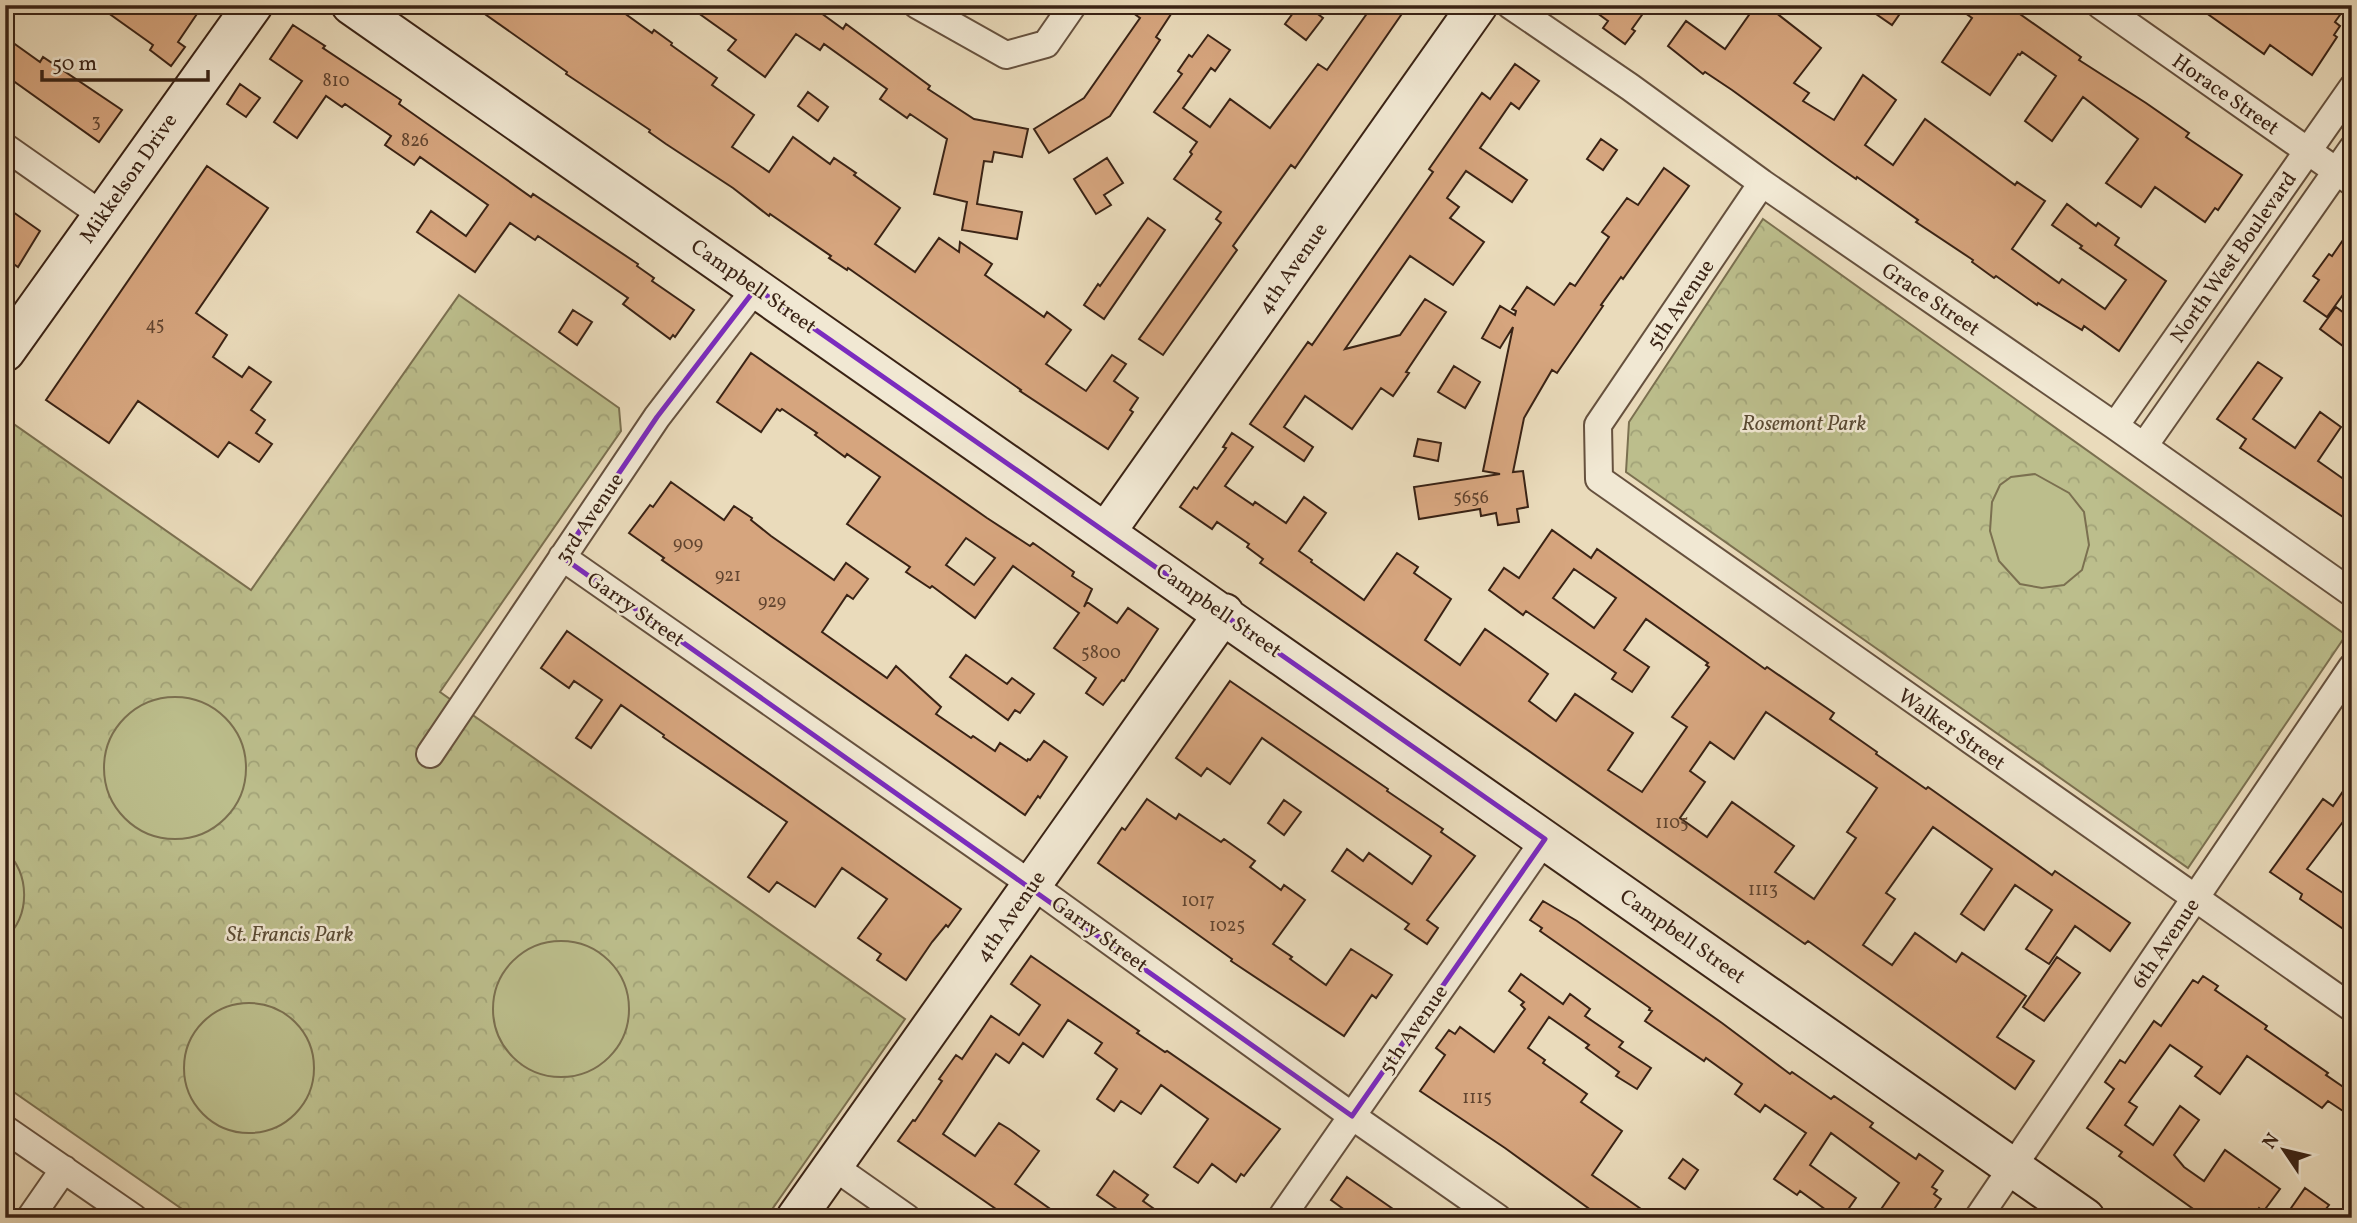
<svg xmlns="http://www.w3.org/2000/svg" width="2357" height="1223" font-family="Vollkorn,serif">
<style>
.forest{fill:url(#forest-crowns);stroke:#7b7050;stroke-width:2}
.pitch{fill:#bcbe8c;stroke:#7b7050;stroke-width:2}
.building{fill:#d6a57e;stroke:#3a2315;stroke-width:2;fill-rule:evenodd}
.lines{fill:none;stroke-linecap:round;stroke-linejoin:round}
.street-casing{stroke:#66513e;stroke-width:30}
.secondary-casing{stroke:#3a2315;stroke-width:42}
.street{stroke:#f1e8d3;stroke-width:26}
.secondary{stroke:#f1e8d3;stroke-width:38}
.marked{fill:none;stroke:#7b2cbf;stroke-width:5;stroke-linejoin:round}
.labels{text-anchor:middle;stroke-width:5;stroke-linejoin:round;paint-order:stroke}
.number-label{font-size:18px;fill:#61442f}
.street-label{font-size:21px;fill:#3a2315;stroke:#f1e8d3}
.park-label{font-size:21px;font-style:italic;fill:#5a4a33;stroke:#f1e8d3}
</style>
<defs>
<pattern id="forest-crowns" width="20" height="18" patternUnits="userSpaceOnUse" patternTransform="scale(1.75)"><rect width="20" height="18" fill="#bcbe8c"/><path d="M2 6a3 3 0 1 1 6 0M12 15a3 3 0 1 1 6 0" fill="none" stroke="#a2a378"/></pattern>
</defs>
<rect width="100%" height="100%" fill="#eadbbb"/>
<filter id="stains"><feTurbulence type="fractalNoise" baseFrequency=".00286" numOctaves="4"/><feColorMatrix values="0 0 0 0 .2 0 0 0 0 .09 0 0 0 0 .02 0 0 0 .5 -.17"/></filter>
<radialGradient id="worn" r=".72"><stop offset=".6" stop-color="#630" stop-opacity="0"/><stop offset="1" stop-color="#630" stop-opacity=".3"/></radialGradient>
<!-- forest -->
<path class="forest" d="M1763,219L2346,635L2188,868L1626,472L1629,422Z
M459,295L619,408L621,431L440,692L905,1019L766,1218H195L5,1086V418L251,590Z"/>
<!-- pitch -->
<path class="pitch" d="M2035,474L2069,493L2084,512L2089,545L2082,570L2064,585L2042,588L2020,584L1999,561L1990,531L1992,502L2000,485L2011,477Z
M104 768a71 71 0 1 1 142 0a71 71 0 1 1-142 0Z
M5,850C30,874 31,915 5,939Z
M493 1009a68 68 0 1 1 136 0a68 68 0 1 1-136 0Z
M184 1068a65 65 0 1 1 130 0a65 65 0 1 1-130 0Z"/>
<!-- building -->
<path class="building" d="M97,5H203L178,42L185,47L171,66L150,50L153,45Z
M472,5H613L652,33L654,30L672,43L671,45L717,78L712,85L754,115L732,147L769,172L793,137L830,164L834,158L856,173L854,175L900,208L875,244L915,272L939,238L959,252L960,242L992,264L985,275L1044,317L1047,312L1071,330L1046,364L1086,391L1112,355L1126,364L1114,381L1138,398L1130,410L1133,412L1108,449L1020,391L1021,390L868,282L848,268L847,270L829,258L831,256L770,214L769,216L733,188L666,144L649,132L650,130L566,74L567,72Z
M687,5H810L843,29L846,24L930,86L928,89L974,119L1028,129L1022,157L994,152L992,162L984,161L977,204L1022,212L1017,239L962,230L967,202L934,194L947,139L910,114L907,118L880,99L887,89L824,44L820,50L796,34L765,77L728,50L736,40Z
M1122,5H1177L1156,37L1160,40L1110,116L1049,153L1034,129L1084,98L1140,18Z
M1299,5H1306L1323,18L1306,40L1285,24Z
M1373,5H1408L1295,168L1291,165L1233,246L1237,250L1163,355L1139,339L1221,223L1216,219L1221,212L1174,179L1192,154L1190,152L1197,142L1154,112L1182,74L1178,71L1189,55L1192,57L1208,35L1230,50L1215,71L1211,68L1183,108L1210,127L1230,99L1270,128L1318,64L1327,70Z
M1586,5H1649L1632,29L1635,31L1625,44L1603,28L1608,21Z
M1756,5H1766L1821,48L1794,83L1809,93L1803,101L1834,120L1863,75L1896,100L1865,145L1893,165L1925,119L2015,185L2017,182L2045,201L2012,249L2059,283L2062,279L2105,309L2126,280L2080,248L2082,246L2052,225L2067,204L2096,226L2098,223L2119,238L2115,245L2166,281L2119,351L2084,326L2082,330L2038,303L2037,305L1996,276L1994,278L1972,262L1973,260L1916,222L1918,220L1857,177L1856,179L1833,163L1732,90L1705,72L1703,74L1668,46L1686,21L1725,49Z
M1863,5H1906L1892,25Z
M1954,5H2007L2081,57L2079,60L2146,103L2189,133L2186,137L2242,175L2218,210L2215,208L2205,222L2155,187L2141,207L2106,183L2138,139L2083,97L2052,141L2025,121L2056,76L2022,52L2020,55L2018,54L1990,95L1942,62L1972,18Z
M2195,5H2347L2335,22L2340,26L2334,35L2337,37L2312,75L2270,45L2264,54Z
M293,25L325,46L323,48L401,100L399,104L500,175L531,197L533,194L638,264L637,266L654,278L652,281L694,310L675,337L673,335L670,339L623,304L628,298L595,275L538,236L535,240L510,223L475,272L417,232L431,211L466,236L488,205L420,157L414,165L385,145L391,136L345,104L342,107L326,96L297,138L274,122L302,81L270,59Z
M5,37L40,62L43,57L122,110L99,142L5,75Z
M1515,64L1539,81L1519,109L1511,103L1480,148L1527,180L1512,202L1466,171L1447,198L1459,207L1450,218L1484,242L1453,285L1410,256L1345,349L1400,335L1425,299L1446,312L1406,372L1409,373L1393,396L1381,388L1352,429L1305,396L1284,427L1313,447L1304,461L1250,424L1308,342L1312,345L1433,172L1429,169L1482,93L1490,99Z
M240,84L260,98L246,117L227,104Z
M808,92L828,107L818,121L798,106Z
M1601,139L1617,150L1603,170L1587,159Z
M1107,158L1123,183L1104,195L1111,205L1096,214L1074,179Z
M207,166L268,208L196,313L227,335L213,357L242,377L249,367L271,382L251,410L265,420L256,433L272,444L259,462L229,442L218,457L138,401L109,443L46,400Z
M1664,168L1689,186L1623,279L1621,277L1601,305L1603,306L1557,373L1552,370L1524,418L1513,472L1523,471L1528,507L1517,509L1519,522L1498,525L1496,513L1481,516L1480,509L1419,519L1414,487L1500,474L1483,471L1513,327L1500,348L1482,338L1500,306L1515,315L1516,311L1512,309L1527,287L1554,305L1570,283L1575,286L1609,237L1602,232L1627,198L1638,205Z
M13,212L40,231L18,267L5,258V223Z
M1148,218L1165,230L1104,319L1084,305L1098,284L1100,286Z
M2352,227V282L2327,317L2304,301L2319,280L2313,276L2329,254L2332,256Z
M2336,307L2352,319V334L2343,346L2320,329Z
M573,310L592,322L577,345L559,332Z
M751,353L987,518L1030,546L1033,543L1074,572L1072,576L1092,589L1084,607L1087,602L1117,623L1128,608L1158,629L1124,681L1122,680L1103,705L1086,693L1096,678L1054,648L1079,613L1013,566L975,618L932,586L930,588L906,572L910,567L847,524L880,477L847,454L845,457L815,435L817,433L782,409L780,411L777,409L761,432L717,402ZM966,538L995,558L974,585L946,565Z
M2258,362L2282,378L2253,419L2295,448L2320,412L2341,427L2318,461L2352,485V523L2240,448L2246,439L2217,419Z
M1454,366L1480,382L1465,408L1438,392Z
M1232,433L1253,447L1225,486L1253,505L1255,502L1286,523L1304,497L1326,513L1299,551L1312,560L1311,562L1364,600L1397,553L1418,567L1414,573L1451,599L1425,640L1460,665L1485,629L1508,645L1548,674L1529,701L1556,721L1575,694L1633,733L1608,770L1642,792L1687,727L1672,717L1709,667L1706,665L1708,663L1646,619L1624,650L1649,667L1632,692L1612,679L1616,673L1526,611L1523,615L1489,590L1504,568L1519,578L1552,530L1591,558L1597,549L1765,669L1767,667L1834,713L1830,719L1877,752L1876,754L1926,789L1928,787L2052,875L2055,871L2130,923L2110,951L2075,926L2049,964L2026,949L2052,910L2015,885L1984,930L1961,914L1992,869L1933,827L1886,893L1895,899L1863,945L1892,965L1915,933L1956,962L1962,953L2026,996L1997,1037L2034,1061L2015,1089L1808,941L1805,944L1260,563L1263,559L1247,547L1249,544L1217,522L1212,529L1180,507L1194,487L1197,489L1226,448L1223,447ZM1574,569L1616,598L1594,628L1553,598ZM1766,712L1877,788L1847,832L1856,838L1814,899L1775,872L1794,846L1732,802L1707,837L1680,818L1705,782L1690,771L1710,742L1734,759Z
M1418,439L1441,443L1438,461L1414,456Z
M671,482L724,520L734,506L752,518L751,520L771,536L834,580L846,563L868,579L853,599L847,595L822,632L887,678L896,666L941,707L936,714L971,738L973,736L995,751L1000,743L1027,761L1028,759L1030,760L1044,741L1067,757L1040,798L1038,796L1025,815L662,560L664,558L629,533L650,505L653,507Z
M567,631L961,909L948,927L946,925L932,942L906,980L877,960L881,954L858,938L887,899L842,868L815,907L777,882L769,892L748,877L787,822L663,737L664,735L621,705L591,748L576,738L602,700L574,681L569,688L541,668Z
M966,655L1007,684L1012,678L1034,694L1020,713L1015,710L1008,720L950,677Z
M1230,681L1388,789L1387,791L1443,829L1441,832L1475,856L1427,920L1438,928L1427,944L1405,929L1409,924L1332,871L1347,849L1363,861L1369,853L1412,884L1431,856L1262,738L1230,784L1207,768L1201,776L1176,758Z
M2352,778V810L2307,869L2352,899V935L2300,899L2302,894L2270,872L2323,799L2333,806Z
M1147,799L1176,819L1179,814L1221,842L1224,839L1255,861L1250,867L1281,890L1284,885L1305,900L1273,944L1292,957L1290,959L1326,985L1351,949L1392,975L1376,998L1372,995L1344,1036L1231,961L1232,959L1098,863L1122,828L1125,830Z
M1284,800L1301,812L1284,835L1268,823Z
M1543,901L1577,921L1722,1023L1790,1074L1792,1072L1831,1099L1834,1096L1873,1123L1870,1127L1916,1159L1919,1154L1943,1171L1932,1187L1937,1190L1934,1194L1941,1199L1928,1218H1875L1899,1183L1831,1133L1810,1165L1856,1198L1842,1218H1837L1800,1191L1797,1195L1774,1179L1806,1133L1765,1105L1760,1112L1735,1094L1742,1084L1706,1058L1704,1061L1645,1021L1652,1011L1649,1010L1650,1008L1540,931L1542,928L1530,920Z
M1031,956L1139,1031L1137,1033L1165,1052L1167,1051L1280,1129L1244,1176L1241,1174L1236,1182L1212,1164L1198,1183L1174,1167L1208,1119L1161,1085L1141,1114L1121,1101L1114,1111L1097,1099L1117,1069L1095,1053L1102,1043L1068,1020L1043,1057L1023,1043L1009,1063L996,1054L943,1134L975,1156L999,1123L1009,1129L1039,1151L1015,1184L1063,1218H1009L898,1141L913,1120L915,1121L942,1081L939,1079L956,1055L962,1059L991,1016L1019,1035L1040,1005L1011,984Z
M2057,957L2080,973L2044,1021L2023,1007Z
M1521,974L1563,1004L1570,994L1590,1009L1585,1016L1623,1042L1619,1047L1651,1068L1637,1089L1616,1076L1619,1072L1586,1048L1589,1045L1549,1017L1528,1048L1545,1060L1543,1063L1587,1094L1581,1102L1622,1131L1592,1175L1654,1218H1602L1505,1148L1420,1091L1445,1055L1436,1048L1449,1030L1455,1034L1460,1027L1494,1052L1525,1009L1521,1005L1524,1002L1509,991Z
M2203,976L2218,986L2215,990L2267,1026L2265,1029L2328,1073L2326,1075L2352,1093V1117L2328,1101L2322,1108L2247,1056L2220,1094L2195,1076L2202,1067L2170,1045L2129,1102L2137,1107L2125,1125L2153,1145L2180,1106L2199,1120L2174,1155L2184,1167L2204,1181L2225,1150L2280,1189L2263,1212L2259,1208L2252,1218H2206L2119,1156L2122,1152L2087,1128L2114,1089L2105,1082L2120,1060L2125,1063L2154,1021L2161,1026L2193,980L2198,983Z
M1683,1159L1698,1170L1685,1189L1669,1178Z
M1114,1171L1148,1195L1143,1201L1167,1218H1130L1097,1195Z
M1347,1177L1406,1218H1356L1331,1200Z
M2305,1188L2329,1205L2319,1218H2298L2289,1211Z"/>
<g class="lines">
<!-- street casing -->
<g class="street-casing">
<path id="street" d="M917,5L1006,55L1046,44L1073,5
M1510,5L1630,87L1762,183L2115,426L2352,593
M2100,5L2352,182
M5,147L102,215
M1762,183L1598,425L1599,479L2352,1008
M2115,426L2352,88
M2144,446L2352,149
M562,557L1032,885L1352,1116L1498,1218
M430,754L657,417L756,288
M5,1129L134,1218
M833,1166L907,1218
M30,1218L64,1169
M1281,1218L1545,839
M1978,1218L2352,667"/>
</g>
<!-- secondary casing -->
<g class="secondary-casing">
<path id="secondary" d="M351,5L2085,1218
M5,352L253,5
M1106,532L1478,5
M796,1218L1224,613"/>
</g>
<!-- street -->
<use href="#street" class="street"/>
<!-- secondary -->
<use href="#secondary" class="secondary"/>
</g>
<!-- marked area -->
<path class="marked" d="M756,288L1545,839L1352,1116L562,557L657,417Z"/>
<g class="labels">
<!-- number labels -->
<g class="number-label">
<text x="336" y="86">810</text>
<text x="96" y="127">3</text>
<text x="415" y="146">826</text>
<text x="155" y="330">45</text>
<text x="1471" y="503">5656</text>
<text x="688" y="549">909</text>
<text x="728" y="581">921</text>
<text x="772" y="607">929</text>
<text x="1101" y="658">5800</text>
<text x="1672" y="828">1105</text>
<text x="1763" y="895">1113</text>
<text x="1198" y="906">1017</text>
<text x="1227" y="931">1025</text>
<text x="1477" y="1103">1115</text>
</g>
<!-- street labels -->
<g class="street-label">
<text transform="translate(2226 94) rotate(35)" y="7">Horace Street</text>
<text transform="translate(128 178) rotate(-55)" y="7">Mikkelson Drive</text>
<text transform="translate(2233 257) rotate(-55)" y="7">North West Boulevard</text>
<text transform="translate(1292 268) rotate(-55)" y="7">4th Avenue</text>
<text transform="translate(754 286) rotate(35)" y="7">Campbell Street</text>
<text transform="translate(1931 299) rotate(34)" y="7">Grace Street</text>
<text transform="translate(1680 304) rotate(-56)" y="7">5th Avenue</text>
<text transform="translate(589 518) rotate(-56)" y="7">3rd Avenue</text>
<text transform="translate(636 609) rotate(35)" y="7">Garry Street</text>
<text transform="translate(1219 610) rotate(35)" y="7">Campbell Street</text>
<text transform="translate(1952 729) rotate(35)" y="7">Walker Street</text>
<text transform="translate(1010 916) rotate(-55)" y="7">4th Avenue</text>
<text transform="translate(1100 934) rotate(36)" y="7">Garry Street</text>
<text transform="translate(1683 936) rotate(35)" y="7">Campbell Street</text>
<text transform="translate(2165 943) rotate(-56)" y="7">6th Avenue</text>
<text transform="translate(1413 1029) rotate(-55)" y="7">5th Avenue</text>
</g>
<!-- park labels -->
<g class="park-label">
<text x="1804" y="430">Rosemont Park</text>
<text x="290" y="941">St. Francis Park</text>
</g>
</g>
<!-- margin -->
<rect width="2357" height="1223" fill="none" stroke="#eadbbb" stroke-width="28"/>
<rect x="7" y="7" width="2343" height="1209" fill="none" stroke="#3a2315" stroke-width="3.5"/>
<rect x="14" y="14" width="2329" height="1195" fill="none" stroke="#3a2315" stroke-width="2"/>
<!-- north arrow -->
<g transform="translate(2284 1150) rotate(305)" stroke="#f1e8d3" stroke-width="5" paint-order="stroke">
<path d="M0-5L12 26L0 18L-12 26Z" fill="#3a2315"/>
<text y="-10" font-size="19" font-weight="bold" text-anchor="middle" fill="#3a2315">N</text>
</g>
<!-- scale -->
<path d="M42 70v10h166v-10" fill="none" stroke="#3a2315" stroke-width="3.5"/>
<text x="52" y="70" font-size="21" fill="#3a2315" stroke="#f1e8d3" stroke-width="5" paint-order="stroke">50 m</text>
<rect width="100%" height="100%" filter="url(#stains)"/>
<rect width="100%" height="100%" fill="url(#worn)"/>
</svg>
